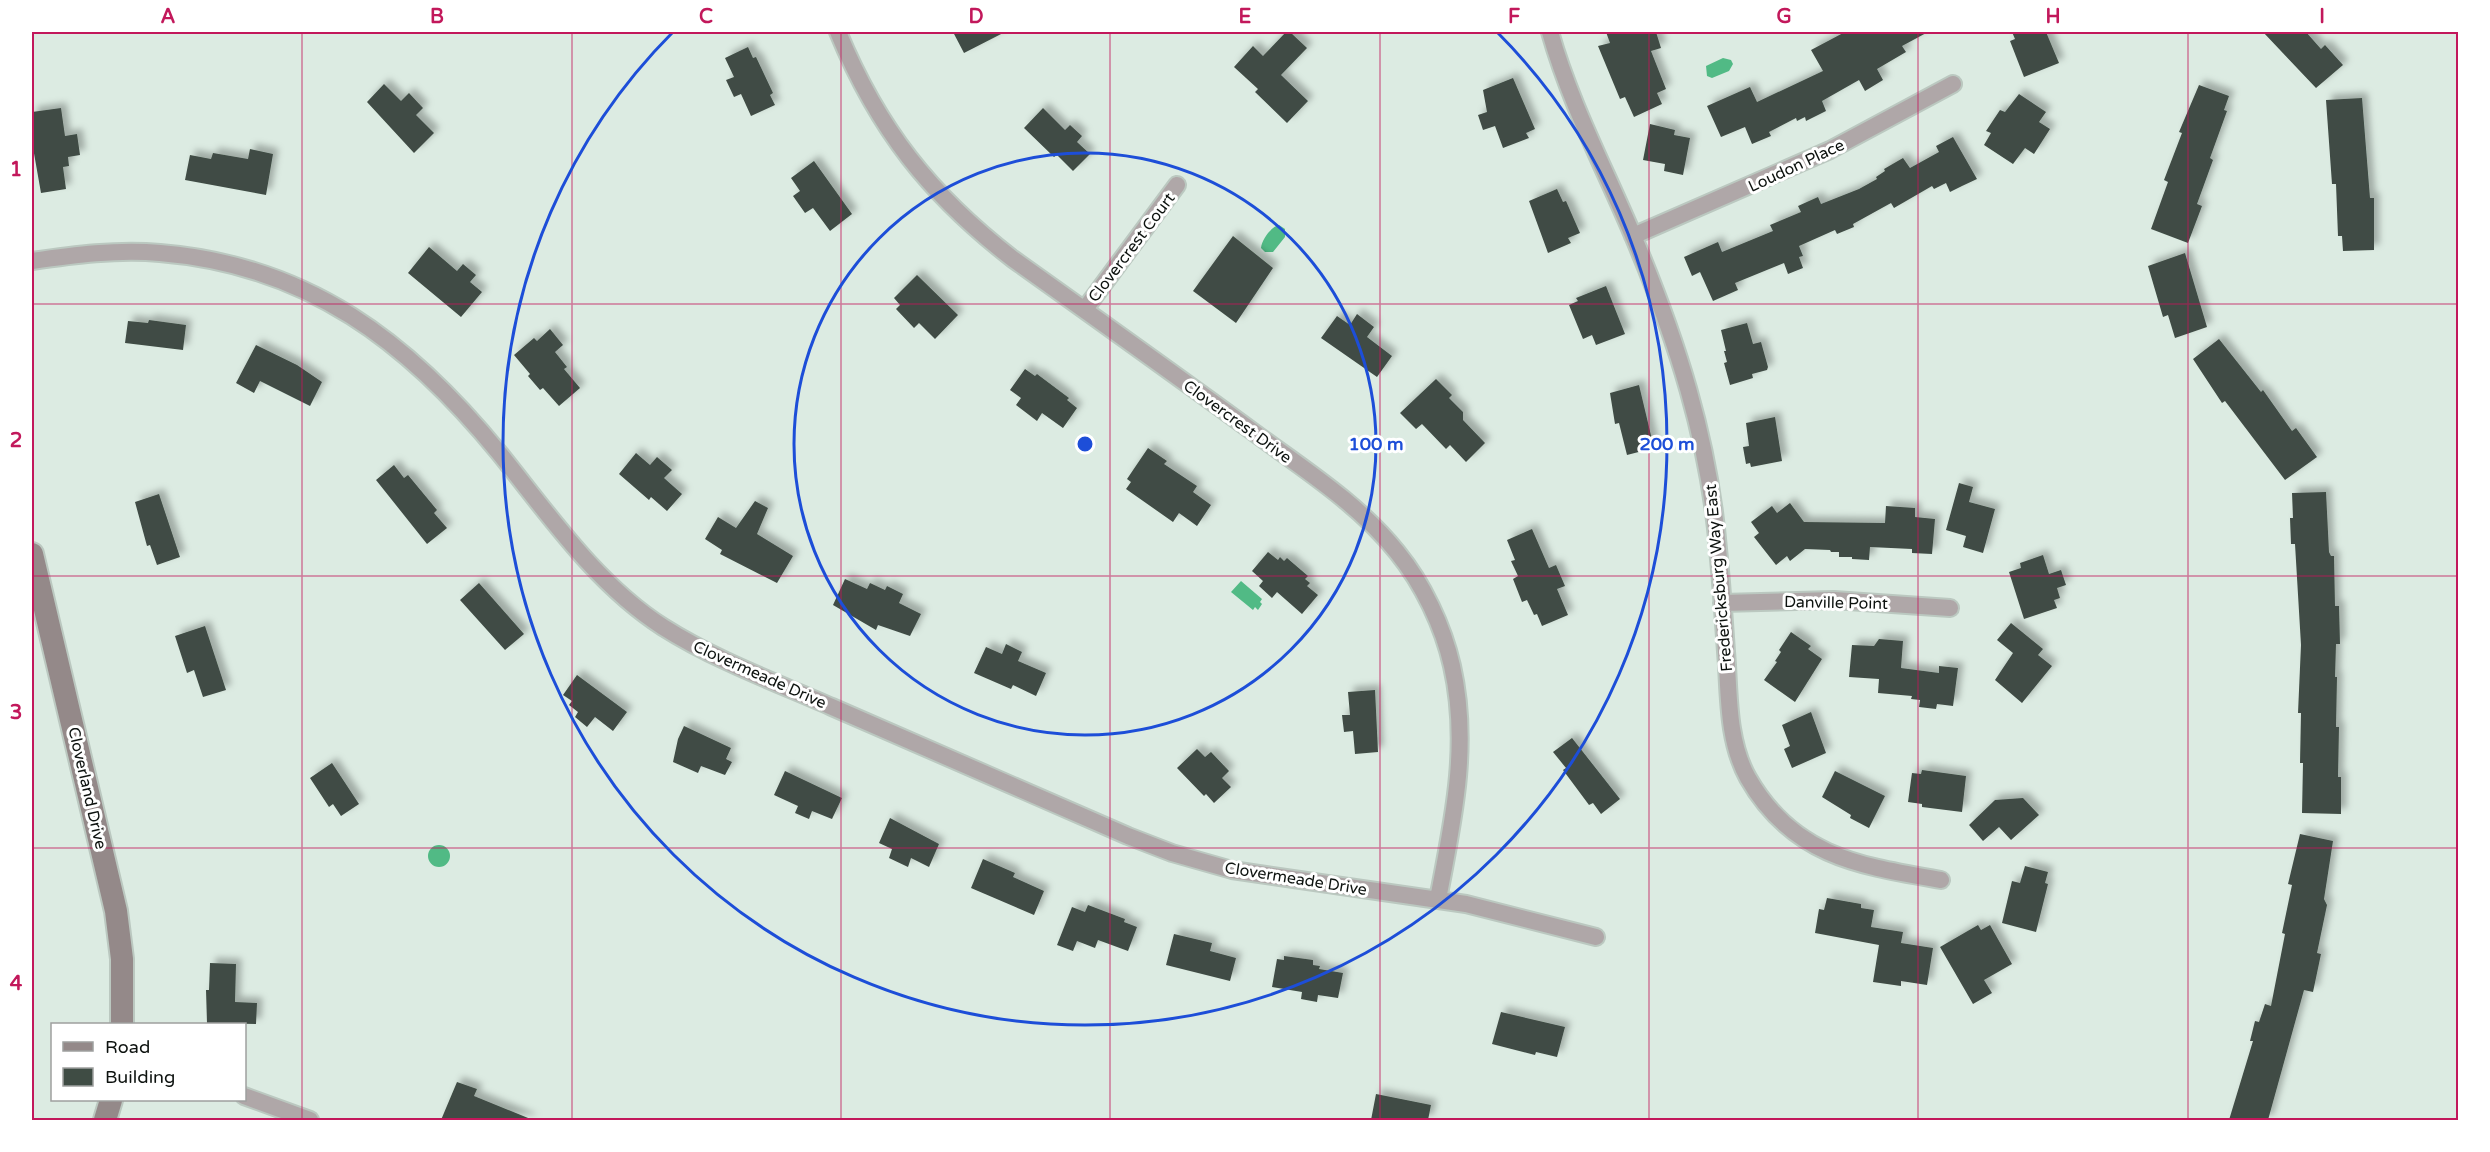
<svg xmlns="http://www.w3.org/2000/svg" width="2490" height="1152" font-family="'Varela Round',sans-serif">
<style>
.water{fill:#51ba85}
.building{fill:#3f4c44;filter:url(#shadow)}
.lines{fill:none;stroke-linecap:round;stroke-linejoin:round}
.minor-casing{stroke:#bbc8c0;stroke-width:20}
.secondary-casing{stroke:#bbc8c0;stroke-width:26}
.minor{stroke:#afa7a8;stroke-width:16}
.secondary{stroke:#948989;stroke-width:22}
.grid{fill:none;stroke:#c2185b;stroke-width:1.5;stroke-opacity:0.55}
.ring{fill:none;stroke:#1d4ed8;stroke-width:3}
.labels{text-anchor:middle;stroke-width:6;stroke-linejoin:round;paint-order:stroke}
.street-label{font-size:16px;fill:#0d120f;stroke:#fff}
.centre{fill:#1d4ed8;stroke:#fff;stroke-width:3}
.ring-label{font-size:18px;text-anchor:middle;font-weight:bold;fill:#1d4ed8;stroke:#fff;stroke-width:6;stroke-linejoin:round;paint-order:stroke}
.neatline{fill:none;stroke:#c2185b;stroke-width:2}
.grid-label{font-size:20px;text-anchor:middle;font-weight:bold;fill:#c2185b}
</style>
<defs>
<filter id="shadow"><feDropShadow dx="5.5" dy="-5.5" stdDeviation="3" flood-color="#0004"/></filter>
</defs>
<rect width="100%" height="100%" fill="#dcebe2"/>
<!-- water -->
<path class="water" d="M1723,58L1731,60L1733,64L1729,71L1712,78L1707,76L1706,66Z
M1279,225L1285,229V237L1273,252H1265L1261,248C1262,239 1271,227 1279,225Z
M1241,581L1262,599L1260,602L1262,604L1258,610L1255,607L1253,610L1231,592Z
M428 856a11 11 0 1 1 22 0a11 11 0 1 1-22 0Z"/>
<!-- building -->
<path class="building" d="M953,32H1005L964,53Z
M1286,32H1290L1307,48L1281,75L1308,101L1287,123L1255,92L1258,89L1234,67L1253,46L1263,56Z
M1606,32H1656L1661,48L1651,51L1666,89L1657,93L1662,104L1634,117L1625,97L1620,99L1598,46L1610,43Z
M1845,32H1928L1902,46L1906,52L1877,69L1883,80L1865,91L1859,80L1822,101L1826,111L1806,121L1805,117L1797,121L1796,118L1769,132L1771,136L1752,144L1745,127L1721,137L1707,106L1750,87L1757,102L1823,71L1811,50Z
M2012,32H2046L2059,63L2024,77L2010,41L2015,39Z
M2263,32H2306L2321,49L2325,45L2343,65L2316,88Z
M748,47L753,58L756,57L773,93L770,95L775,105L751,116L741,94L734,97L726,80L734,77L725,58Z
M1513,78L1535,129L1526,133L1529,138L1503,148L1495,126L1483,130L1478,115L1487,112L1483,90Z
M384,84L401,101L409,93L423,108L416,115L434,133L414,153L367,102Z
M2199,85L2229,96L2224,110L2227,111L2210,158L2213,160L2197,204L2202,206L2188,243L2151,229L2168,182L2164,180L2182,133L2179,132Z
M2019,94L2046,112L2039,122L2050,129L2034,154L2025,148L2013,164L1984,145L1991,133L1986,131L2000,110L2005,112Z
M2362,98L2370,198H2374V250L2343,251L2342,236H2338L2336,184H2332L2326,100Z
M61,108L65,136L77,134L80,155L68,157L69,166L63,167L66,189L41,193L32,142V112Z
M1043,108L1065,130L1070,125L1082,136L1077,142L1090,154L1073,171L1057,155L1054,157L1024,128Z
M1650,124L1675,130L1674,135L1690,138L1683,175L1664,171L1665,164L1643,160Z
M1953,137L1977,179L1962,186L1950,192L1946,183L1934,189L1932,186L1894,208L1891,203L1853,224L1854,227L1837,234L1835,230L1799,246L1803,256L1799,257L1803,268L1788,274L1784,263L1735,283L1738,290L1713,301L1700,272L1692,276L1684,257L1718,242L1722,252L1773,231L1770,225L1801,212L1798,206L1818,197L1821,204L1859,189L1877,179L1876,177L1885,171L1884,169L1903,158L1910,168L1939,152L1936,146Z
M250,149L273,154L266,195L185,180L190,155L211,159L213,153L248,159Z
M814,161L852,214L830,231L813,208L805,213L793,196L800,191L791,178Z
M1557,189L1563,202L1566,201L1580,233L1568,238L1571,243L1548,253L1529,201Z
M1233,236L1273,268L1236,323L1193,291Z
M429,247L457,271L463,264L476,275L470,282L482,292L461,317L408,273Z
M2185,253L2207,327L2175,338L2168,315L2163,317L2148,266Z
M917,275L958,315L935,339L919,323L914,328L896,309L900,305L894,298Z
M1606,286L1625,334L1596,345L1592,335L1583,339L1569,305L1578,301L1576,298Z
M1357,314L1374,327L1367,337L1392,356L1377,377L1321,338L1337,316L1350,325Z
M149,320L186,325L183,350L125,343L128,321L148,323Z
M1747,323L1753,344L1761,342L1768,367L1767,370L1752,374L1753,378L1730,385L1724,363L1727,362L1724,351H1726L1721,330Z
M550,329L563,345L555,352L567,367L564,369L580,388L559,406L543,388L540,390L528,376L530,374L514,355L534,338L537,341Z
M2219,339L2261,392L2263,390L2292,431L2296,428L2317,457L2285,480L2225,401L2222,403L2193,359Z
M256,345L297,365L322,382L310,406L260,381L254,393L236,383Z
M1025,369L1035,376L1037,374L1069,398L1067,400L1077,408L1063,428L1042,413L1037,421L1016,405L1021,398L1010,390Z
M1436,379L1452,395L1449,398L1463,412V420L1485,443L1466,462L1450,445L1446,449L1422,424L1416,429L1400,413Z
M1639,385L1654,448L1627,455L1619,423L1615,424L1610,393Z
M1775,417L1782,461L1751,467L1750,463L1746,464L1743,447L1749,446L1746,423Z
M1148,448L1167,461L1164,464L1197,486L1193,492L1211,505L1197,526L1179,513L1173,522L1126,489L1131,482L1127,479Z
M636,453L650,465L657,457L672,470L664,478L682,494L667,511L651,497L649,500L619,474Z
M394,465L404,478L408,475L437,510L434,513L447,528L427,544L376,480Z
M1959,483L1973,487L1969,502L1995,509L1983,553L1963,547L1966,536L1946,530Z
M2326,492L2329,552L2331,556H2334L2335,606H2339L2340,644H2336L2335,677H2337L2336,727H2339L2338,777H2341V814L2302,813L2303,763H2300L2301,713H2298L2301,645L2295,544H2291L2290,518H2293L2292,493Z
M159,494L180,557L157,565L150,545L147,546L135,502Z
M755,501L768,508L757,534L793,556L777,583L720,554L722,550L705,539L718,517L736,528Z
M1790,503L1804,522L1885,523L1886,506L1915,508V517L1935,519L1932,554L1912,553V549L1870,547L1869,560L1852,559V557H1839V552H1831L1830,550L1805,549L1790,561L1787,556L1776,565L1754,537L1759,533L1751,522L1772,506L1777,513Z
M1532,529L1549,568L1556,565L1565,586L1557,589L1568,615L1542,626L1537,614L1534,615L1527,600L1522,602L1513,579L1518,576L1511,561L1515,560L1507,540Z
M1268,552L1278,560L1280,557L1284,561L1287,558L1308,576L1305,579L1310,583L1307,586L1318,595L1302,614L1277,592L1272,598L1259,586L1263,581L1252,571Z
M2043,555L2049,574L2061,570L2066,585L2057,588L2060,598L2054,600L2057,608L2024,619L2009,572L2021,568L2020,563Z
M845,579L867,589L870,583L885,590L887,586L903,594L899,603L921,614L910,636L878,625L876,630L833,605Z
M479,583L524,634L505,650L460,600Z
M2011,623L2043,649L2038,655L2052,666L2022,703L1995,680L2013,653L1997,640Z
M205,626L226,690L203,697L194,670L187,673L175,636Z
M1791,632L1811,646L1808,649L1822,659L1795,702L1764,680L1777,662L1775,661L1781,652L1779,650Z
M1879,639L1903,641L1901,668L1939,673V666L1958,668L1953,706L1937,704L1936,709L1919,707L1920,700L1911,699L1912,696L1878,693L1879,679L1849,677L1852,645L1874,646Z
M1006,644L1022,652L1018,661L1046,673L1036,696L1013,685L1011,689L974,673L986,647L1002,654Z
M577,675L627,712L613,731L595,717L587,727L575,717L578,712L569,705L572,701L563,695Z
M1375,690L1378,752L1355,754L1353,731L1344,732L1342,715H1350L1348,692Z
M1811,712L1826,753L1792,768L1784,749L1790,746L1782,725Z
M684,726L731,748L726,759L732,762L725,775L701,766L698,773L673,762L678,739Z
M1572,738L1620,799L1601,814L1593,803L1589,805L1563,770L1566,768L1553,752Z
M1197,749L1205,757L1211,752L1229,771L1222,778L1231,787L1214,803L1206,794L1204,796L1177,768Z
M332,763L359,804L341,816L333,804L329,807L310,778Z
M1922,770L1966,776L1962,812L1922,807V804L1908,802L1912,773L1921,774Z
M785,771L842,798L832,819L812,811L809,819L795,813L798,806L774,795Z
M1835,771L1885,796L1869,828L1850,818L1851,815L1822,797Z
M2023,798L2039,815L2011,840L1999,827L1983,841L1969,825L1995,800Z
M890,818L939,844L929,867L911,858L908,867L889,858L892,849L879,843Z
M2300,834L2333,841L2324,899L2327,905L2317,953L2321,954L2313,992L2304,990L2268,1120H2229L2253,1041H2250L2255,1021L2259,1022L2265,1004L2271,1006L2285,934L2282,933L2292,885L2288,884Z
M983,859L1015,873L1013,877L1044,891L1034,915L971,888Z
M2025,866L2048,872L2045,883L2048,884L2036,932L2002,923L2012,881L2020,883Z
M1827,898L1861,904V908L1874,910L1871,927L1903,932L1901,943L1933,948L1927,985L1901,981V986L1873,982L1879,945L1815,933L1819,909L1824,910Z
M1088,905L1125,919L1124,922L1137,927L1128,951L1098,940L1095,948L1077,941L1073,951L1057,945L1072,907L1085,912Z
M1978,925L1981,930L1990,925L2012,964L1984,980L1992,993L1973,1004L1940,947Z
M1174,934L1212,943L1210,951L1236,958L1230,981L1166,965Z
M1284,956L1313,960V965L1320,966L1319,969L1343,973L1338,998L1318,995L1317,1002L1301,999L1302,992L1272,987L1277,959L1284,960Z
M210,963L236,964L235,1002L257,1003L256,1024L207,1023L206,990H209Z
M1501,1012L1565,1027L1557,1057L1536,1052L1535,1055L1492,1044Z
M457,1082L477,1089L474,1096L533,1120H441Z
M1376,1094L1431,1105L1428,1120H1371Z"/>
<g class="lines">
<!-- minor casing -->
<g class="minor-casing">
<path id="minor" d="M838,32C878,129 930,195 1013,259C1093,316 1173,373 1252,431C1302,468 1358,503 1397,552C1423,584 1443,626 1452,666C1470,745 1453,821 1438,899
M1550,32C1570,103 1605,169 1634,238C1676,338 1709,439 1718,549C1722,587 1724,626 1727,665C1729,702 1729,744 1748,778C1793,857 1861,866 1941,880
M1633,236L1830,150L1953,84
M32,261C73,255 118,249 160,253C308,265 409,342 500,454C549,515 596,584 663,627C715,660 775,682 832,707C930,750 1029,793 1128,836L1172,853L1232,870L1466,904L1596,937
M1085,309L1177,185
M1722,603L1834,600L1950,608
M244,1096L310,1120"/>
</g>
<!-- secondary casing -->
<g class="secondary-casing">
<path id="secondary" d="M32,554L116,911L122,959V1024
M105,1120L111,1100"/>
</g>
<!-- minor -->
<use href="#minor" class="minor"/>
<!-- secondary -->
<use href="#secondary" class="secondary"/>
</g>
<!-- grid -->
<path class="grid" d="M302,32V1120M572,32V1120M841,32V1120M1110,32V1120M1380,32V1120M1649,32V1120M1918,32V1120M2188,32V1120M32,304H2458M32,576H2458M32,848H2458"/>
<!-- distance rings -->
<g class="ring">
<circle cx="1085" cy="444" r="291"/>
<path d="M1497 32A582 582 0 1 1 673 32"/>
</g>
<g class="labels">
<!-- street labels -->
<g class="street-label">
<text transform="translate(1796 165) rotate(-25)" y="6">Loudon Place</text>
<text transform="translate(1131 247) rotate(-53)" y="6">Clovercrest Court</text>
<text transform="translate(1238 421) rotate(36)" y="6">Clovercrest Drive</text>
<text transform="translate(1718 578) rotate(-95)" y="6">Fredericksburg Way East</text>
<text transform="translate(1836 602) rotate(1)" y="6">Danville Point</text>
<text transform="translate(760 674) rotate(24)" y="6">Clovermeade Drive</text>
<text transform="translate(88 788) rotate(77)" y="6">Cloverland Drive</text>
<text transform="translate(1296 878) rotate(9)" y="6">Clovermeade Drive</text>
</g>
</g>
<circle cx="1085" cy="444" r="9" class="centre"/>
<g class="ring-label">
<text x="1376" y="450">100 m</text>
<text x="1667" y="450">200 m</text>
</g>
<!-- border -->
<rect width="2490" height="1152" fill="none" stroke="#ffffff" stroke-width="66"/>
<!-- legend -->
<rect x="51" y="1023" width="195" height="78" fill="#ffffff" stroke="#9ea09f" stroke-width="1.5"/>
<rect x="63" y="1042" width="30" height="9" fill="#948989" stroke="#9ea09f" stroke-width="1.5"/>
<text x="105" y="1053" font-size="18" fill="#0d120f">Road</text>
<rect x="63" y="1068" width="30" height="18" fill="#3f4c44" stroke="#9ea09f" stroke-width="1.5"/>
<text x="105" y="1083" font-size="18" fill="#0d120f">Building</text>
<rect x="33" y="33" width="2424" height="1086" class="neatline"/>
<g class="grid-label">
<text x="168" y="23">A</text>
<text x="437" y="23">B</text>
<text x="706" y="23">C</text>
<text x="976" y="23">D</text>
<text x="1245" y="23">E</text>
<text x="1514" y="23">F</text>
<text x="1784" y="23">G</text>
<text x="2053" y="23">H</text>
<text x="2322" y="23">I</text>
<text x="16" y="176">1</text>
<text x="16" y="447">2</text>
<text x="16" y="719">3</text>
<text x="16" y="990">4</text>
</g>
</svg>
